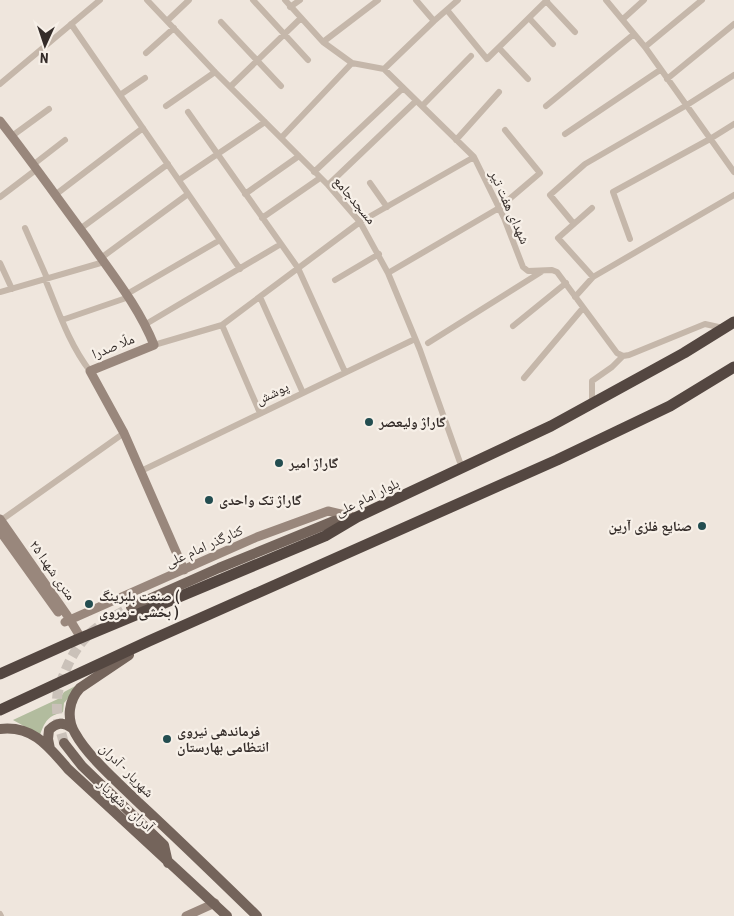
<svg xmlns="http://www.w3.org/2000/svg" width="734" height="916" font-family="'Roboto Condensed','Noto Naskh Arabic',sans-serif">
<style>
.green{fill:#b2bc9e}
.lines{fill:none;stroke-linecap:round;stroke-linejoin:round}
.primary-tunnel{stroke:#cac1b9;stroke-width:10;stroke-dasharray:10 5;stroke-linecap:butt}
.street{stroke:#c5b7aa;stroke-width:6}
.secondary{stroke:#99877c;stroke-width:9}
.primary{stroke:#74645b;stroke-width:10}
.highway{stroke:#544741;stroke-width:11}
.poi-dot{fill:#234d50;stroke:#f7f0e8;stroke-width:2}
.labels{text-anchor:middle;stroke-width:4.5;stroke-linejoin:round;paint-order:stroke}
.street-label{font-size:14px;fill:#342c29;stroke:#f7f0e8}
.poi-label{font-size:14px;font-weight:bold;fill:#342c29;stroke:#f7f0e8;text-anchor:start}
</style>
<rect width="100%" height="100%" fill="#efe6dd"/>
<!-- green -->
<path class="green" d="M81,683L64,703L63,712C48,716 45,721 40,735L13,720L60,698L64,692Z"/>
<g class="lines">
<!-- primary-tunnel -->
<path class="primary-tunnel" d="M64,743C60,729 56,715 57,700C57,691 61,682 64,674C79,636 97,625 131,607"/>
<!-- street -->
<path class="street" d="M147,0L215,72L328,185L360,222L388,273L420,350L462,468
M253,0L308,60
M285,0L323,42L352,63L384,69L474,157L504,218L523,267L528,271L552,270L557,272L617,353L623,356L629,355L705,324L723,328
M416,0L434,21
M606,0L645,47L734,172
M546,1L575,32
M290,7L300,0
M447,10L487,59L547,0
M529,18L553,44
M623,19L644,0
M167,21L189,0
M221,22L281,86
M71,24L240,269
M323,42L378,0
M645,47L702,0
M499,48L528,79
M146,53L174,28
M384,69L434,21L458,0
M667,79L734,24
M0,84L100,0
M230,87L301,18
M120,95L145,78
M166,106L215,72
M422,106L471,56
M546,106L634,34
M188,112L298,268L345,372
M565,134L660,70
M12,136L49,109
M281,138L352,63
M456,140L499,92
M34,164L65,140
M314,172L403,88
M179,180L265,122
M370,183L387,207
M328,185L416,101
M245,194L299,156
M55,195L143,128
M0,197L37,169
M592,208L558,238L593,277
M262,218L320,178
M574,224L550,195L585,164L687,105L734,75
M25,228L47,278
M80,229L168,164
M630,239L613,192L710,139L734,124
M101,258L188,194
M0,263L12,289
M388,273L499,208L540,173L505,130
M45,279C58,310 69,344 90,371
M335,280L379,254
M0,292L104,262
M127,294L220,240
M260,297L303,393
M575,297L593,277L734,195
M62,320L129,297
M146,324L281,244
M222,325L260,413
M513,326L566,283
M428,343L541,272
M154,345L222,325L360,222L474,157
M524,378L583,308
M592,403V381L612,367L623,356
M141,471L415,339
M0,521L124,433
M0,914L1,916"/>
<!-- secondary -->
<path class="secondary" d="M0,121C30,159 58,199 87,238C111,273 138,305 154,345L90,371L124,433L184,570
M0,519L67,615L81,638
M0,531L58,612
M65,622L257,537L328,511L354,517
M186,916L215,903"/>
<!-- primary -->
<path class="primary" d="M131,607L219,568L334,521L353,518
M129,655L80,688C69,700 66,718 75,733C88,757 119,783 139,803C179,840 218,878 257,916
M0,729C33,725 49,747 68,769L227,916
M64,743L82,766L164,845L168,863
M50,749L48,739L49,730C57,722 63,722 72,728"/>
<!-- highway -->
<path class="highway" d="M0,674L76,640L325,536L357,517L551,426L684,353L734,322
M0,710L149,641L557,460L670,406L734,367"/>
</g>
<!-- markers -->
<g class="poi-dot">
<circle cx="369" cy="422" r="5"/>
<circle cx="279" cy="463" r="5"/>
<circle cx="209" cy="500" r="5"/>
<circle cx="702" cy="526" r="5"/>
<circle cx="89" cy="604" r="5"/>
<circle cx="167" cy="739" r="5"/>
</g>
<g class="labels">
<!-- street labels -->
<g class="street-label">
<text transform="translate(355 200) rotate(50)" y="5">مسجدجامع</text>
<text transform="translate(510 207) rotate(66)" y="5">شهدای هفت تیر</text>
<text transform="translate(113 346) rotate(-22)" y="5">ملّا صدرا</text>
<text transform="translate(272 393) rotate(-26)" y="5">پوشش</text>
<text transform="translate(367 497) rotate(-26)" y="5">بلوار امام علی</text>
<text transform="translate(204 546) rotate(-24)" y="5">کنارگذر امام علی</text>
<text transform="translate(53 570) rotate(55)" y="5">۲۵ متری شهدا</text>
<text transform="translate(127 770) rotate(45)" y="5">شهریار - آدران</text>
<text transform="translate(126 805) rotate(43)" y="5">آدران - شهریار</text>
</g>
<!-- poi labels -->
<g class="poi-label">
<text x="379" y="427">گاراژ ولیعصر</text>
<text x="289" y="468">گاراژ امیر</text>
<text x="219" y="505">گاراژ تک واحدی</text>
<text x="692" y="531" text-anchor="end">صنایع فلزی آرین</text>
<text x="99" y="601">صنعت بلبرینگ (<tspan x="99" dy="16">بخشی - مروی )</tspan></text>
<text x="177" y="736">فرماندهی نیروی<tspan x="177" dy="16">انتظامی بهارستان</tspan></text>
</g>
</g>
<!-- north arrow -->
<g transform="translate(45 45) rotate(183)" stroke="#f7f0e8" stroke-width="4" paint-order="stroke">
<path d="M0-4L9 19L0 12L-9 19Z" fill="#342c29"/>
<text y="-8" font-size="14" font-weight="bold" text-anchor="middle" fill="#342c29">N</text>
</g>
</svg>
